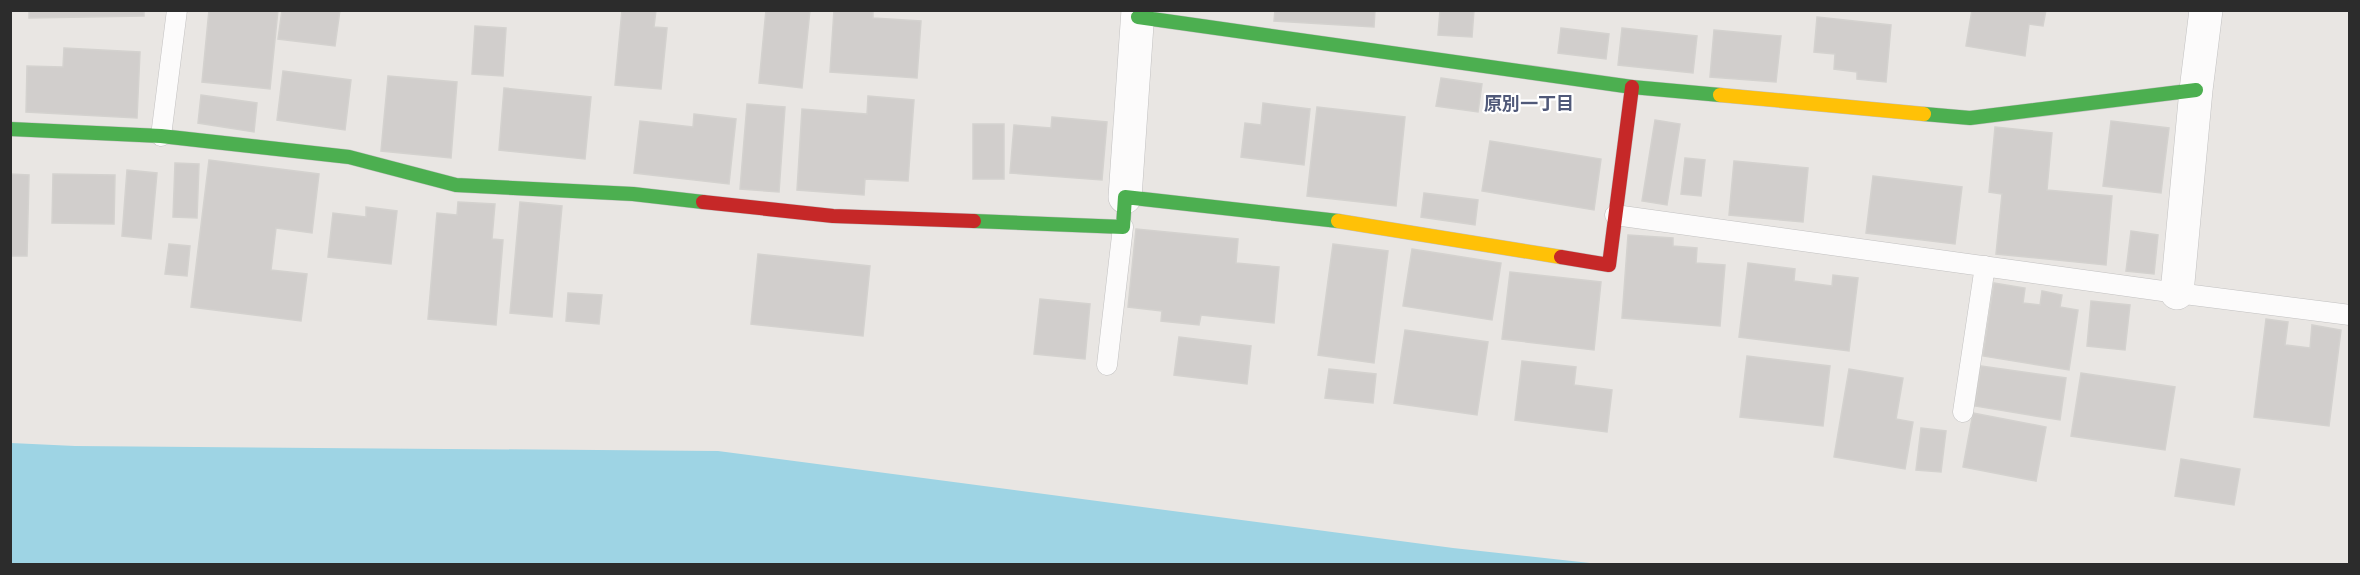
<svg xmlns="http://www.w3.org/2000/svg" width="2360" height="575" font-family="Signika,'Noto Sans JP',sans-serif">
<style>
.water{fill:#9ed4e4}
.building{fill:#d1cecc;stroke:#d4d2cf;stroke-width:1.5}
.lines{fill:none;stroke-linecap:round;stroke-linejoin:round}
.lane-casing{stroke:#c2c1c1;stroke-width:21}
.street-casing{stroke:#c2c1c1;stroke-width:34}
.fast-casing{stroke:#c2c1c1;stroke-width:15}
.slow-casing{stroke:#c2c1c1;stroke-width:15}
.jam-casing{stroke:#c2c1c1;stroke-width:15}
.lane{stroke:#fcfbfb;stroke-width:20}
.street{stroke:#fcfbfb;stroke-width:33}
.fast{stroke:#4caf50;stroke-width:14}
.slow{stroke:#ffc107;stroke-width:14}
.jam{stroke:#c62828;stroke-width:14}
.labels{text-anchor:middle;stroke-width:4.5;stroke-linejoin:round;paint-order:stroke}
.neighbourhood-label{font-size:18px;font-weight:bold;fill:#505979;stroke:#fff}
</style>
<rect width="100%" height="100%" fill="#e9e6e3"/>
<!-- water -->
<path class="water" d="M11,443L75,446L718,451L1453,548L1599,564H11Z"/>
<!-- building -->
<path class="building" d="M29,10H144V16L29,18Z
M209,10H278L270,89L202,82Z
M282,10H340L335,46L278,39Z
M622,10H656L654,27L667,28L661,89L615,85Z
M766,10H810L802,88L759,83Z
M834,10H873V18L921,21L917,78L830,72Z
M1275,10H1375L1374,27L1274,21Z
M1440,10H1474L1472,37L1438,35Z
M1972,10H2046L2043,26L2029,24L2025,56L1966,46Z
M1817,17L1891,25L1886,82L1857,79V72L1834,69L1835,54L1814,52Z
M475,26L506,28L503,76L472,74Z
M1561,28L1609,34L1606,59L1558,53Z
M1622,28L1697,36L1693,73L1618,65Z
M1714,30L1781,36L1776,82L1710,77Z
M64,48L140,52L137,118L26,112L27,66L63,67Z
M283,71L351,80L345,130L277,120Z
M388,76L457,82L451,158L381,151Z
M1441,78L1482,84L1478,112L1436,106Z
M504,88L591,97L585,159L499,150Z
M201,95L257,103L254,132L198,123Z
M868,96L914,100L908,181L865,179L864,195L797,190L802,109L867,114Z
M1263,103L1310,109L1304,165L1241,157L1245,123L1261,125Z
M747,104L785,107L779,192L740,189Z
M1317,107L1405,117L1396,206L1307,196Z
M694,114L736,119L729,184L634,173L640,121L693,127Z
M1052,117L1107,122L1102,180L1010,173L1014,125L1051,128Z
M1655,120L1680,124L1667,205L1642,201Z
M2111,121L2169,128L2161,193L2103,186Z
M973,124H1004V179H973Z
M1995,127L2052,133L2047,190L2112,196L2106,265L1996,254L2002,194L1989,192Z
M1490,141L1601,159L1594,210L1482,191Z
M1685,158L1705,160L1701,196L1681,194Z
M209,160L319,174L312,233L276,228L271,270L307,274L301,321L191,307Z
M1734,161L1808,168L1803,222L1729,215Z
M175,163L199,164L197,218L173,217Z
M127,170L157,173L151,239L122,236Z
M10,174L29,175L27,256H10Z
M53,174L115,175L114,224L52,223Z
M1873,176L1962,187L1955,244L1866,233Z
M1424,193L1478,200L1475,225L1421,217Z
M458,202L495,204L492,239L503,240L496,325L428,319L437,213L457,215Z
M520,202L562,206L552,317L510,313Z
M366,207L397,211L391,264L328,257L333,213L366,217Z
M1136,229L1238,239L1236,263L1279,267L1274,323L1201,315L1199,325L1161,321L1162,311L1128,307Z
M2131,231L2158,235L2154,274L2126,271Z
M1628,235L1673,238V246L1697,248L1696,263L1725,265L1720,326L1622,318Z
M169,244L190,246L187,276L165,274Z
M1333,244L1388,251L1374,363L1318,355Z
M1412,249L1501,263L1492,320L1403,306Z
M758,254L870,266L863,336L751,324Z
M1748,263L1795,269L1794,281L1832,286L1833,275L1858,278L1849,351L1739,337Z
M1510,272L1601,282L1594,350L1502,339Z
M1994,283L2025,288L2023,303L2040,305L2042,291L2062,295L2060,307L2078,310L2069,370L1983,356Z
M568,293L602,295L599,324L566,321Z
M1040,299L1090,304L1085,359L1034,354Z
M2091,301L2130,305L2125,350L2087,346Z
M2266,319L2288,322L2285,345L2310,348L2312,325L2341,330L2329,426L2254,417Z
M1405,330L1488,342L1477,415L1394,403Z
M1179,337L1251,346L1247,384L1174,375Z
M1747,356L1830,366L1823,426L1740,417Z
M1522,361L1576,367L1574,385L1612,390L1607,432L1515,420Z
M1981,366L2066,378L2060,420L1975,406Z
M1329,369L1376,374L1373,403L1325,398Z
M1849,369L1903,378L1896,419L1913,422L1905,469L1834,457Z
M2081,373L2175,387L2165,450L2071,436Z
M1973,413L2046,427L2036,481L1963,467Z
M1921,428L1946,431L1941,472L1916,470Z
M2181,459L2240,469L2234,505L2175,496Z"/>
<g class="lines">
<!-- lane casing -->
<g class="lane-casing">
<path id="lane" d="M161,136L177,10
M1615,215L2177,293L2350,315
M1107,365L1123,227
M1963,412L1985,266"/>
</g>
<!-- street casing -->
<g class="street-casing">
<path id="street" d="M1125,197L1138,10
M2177,293L2196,90L2206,10"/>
</g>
<!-- fast casing -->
<g class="fast-casing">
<path id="fast" d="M1138,17L1632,87L1720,95
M1924,114L1970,118L2196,90
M10,129L161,136L349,157L456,185L633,194L703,202
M974,221L1123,227L1125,197L1338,221"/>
</g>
<!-- slow casing -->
<g class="slow-casing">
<path id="slow" d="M1720,95L1924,114
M1338,221L1561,257"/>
</g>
<!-- jam casing -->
<g class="jam-casing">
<path id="jam" d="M703,202L833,216L974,221
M1561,257L1609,265L1632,87"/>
</g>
<!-- lane -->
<use href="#lane" class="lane"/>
<!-- street -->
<use href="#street" class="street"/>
<!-- fast -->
<use href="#fast" class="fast"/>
<!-- slow -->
<use href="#slow" class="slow"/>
<!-- jam -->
<use href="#jam" class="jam"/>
</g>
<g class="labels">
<!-- neighbourhood labels -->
<g class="neighbourhood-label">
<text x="1529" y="110">原別一丁目</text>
</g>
</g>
<!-- border -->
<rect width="2360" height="575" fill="none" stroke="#2c2c2c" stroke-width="24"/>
</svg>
